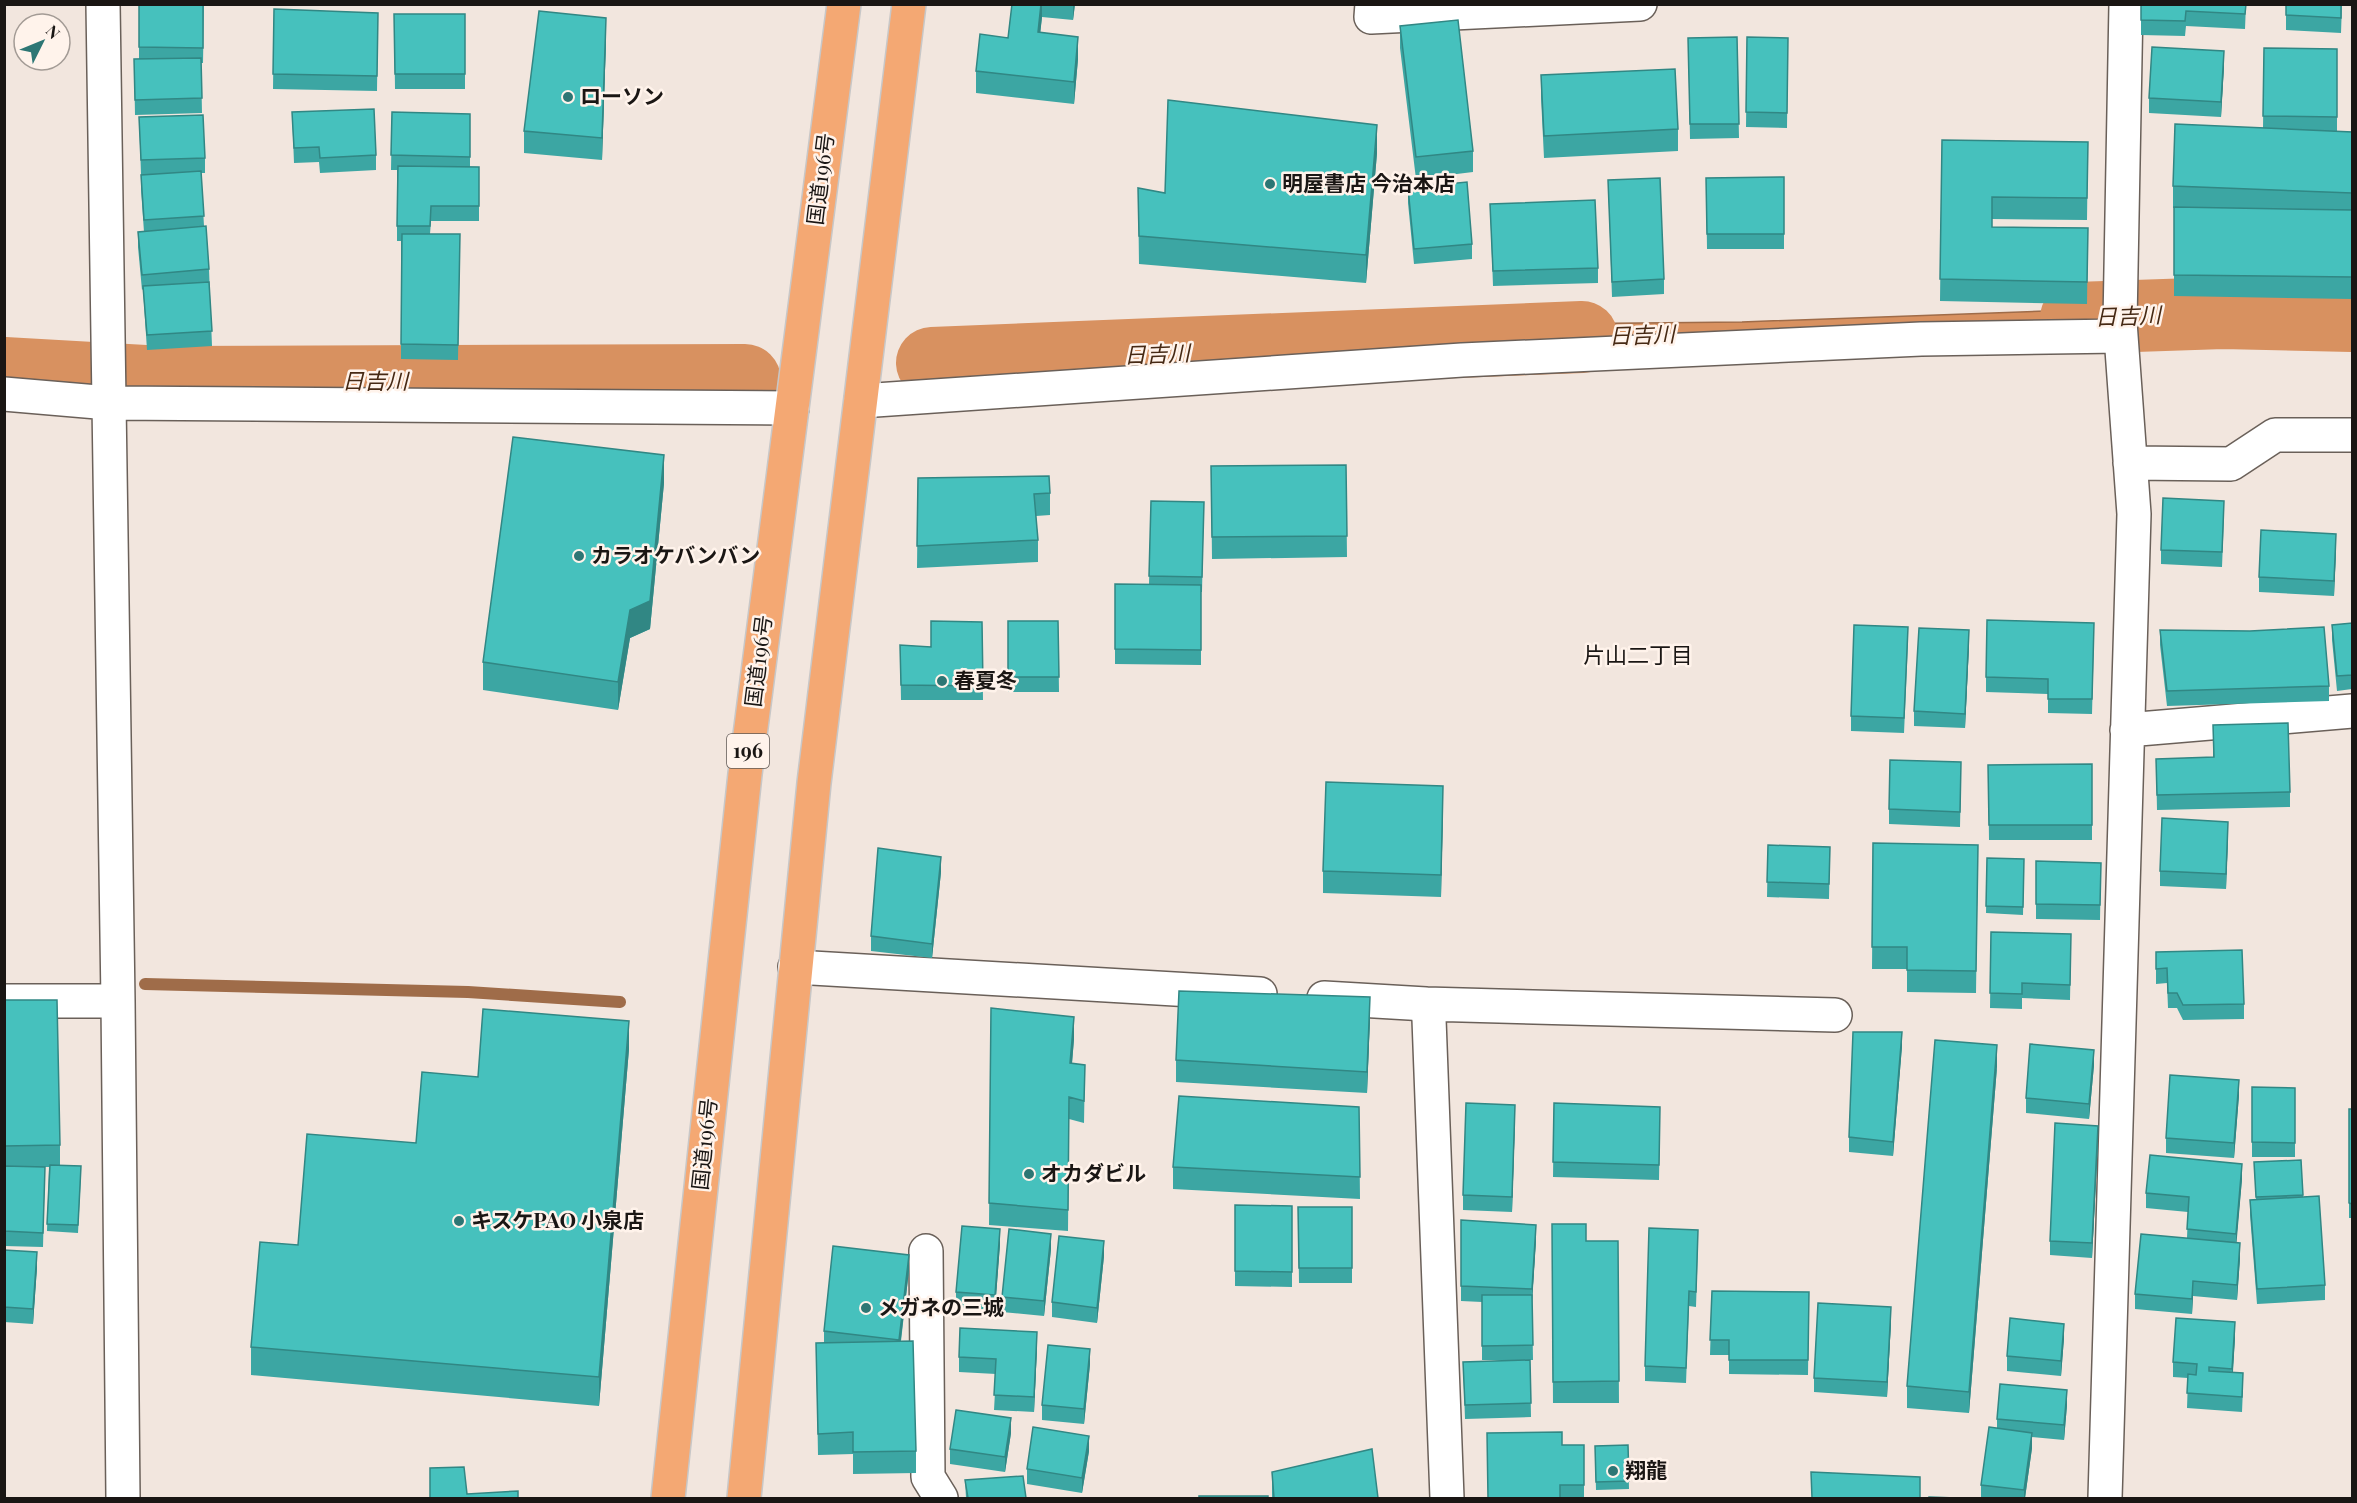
<svg xmlns="http://www.w3.org/2000/svg" width="2357" height="1503" font-family="'Playfair Display','Noto Sans JP',serif">
<style>
.water{fill:#d89160;stroke:#9f6c49;stroke-width:1.5}
.lines{fill:none;stroke-linecap:round;stroke-linejoin:round}
.stream{stroke:#9f6c49;stroke-width:12}
.river{stroke:#d89160;stroke-width:72}
.minor-casing{stroke:#6a6059;stroke-width:36}
.highway-casing{stroke:#c8c7c7;stroke-width:36}
.minor{stroke:#fff;stroke-width:33}
.highway{stroke:#f4a873;stroke-width:33}
.wall{fill:#3ca6a3}
.shaded-wall{fill:#318784}
.building{fill:#46c1bd;stroke:#318784;stroke-width:1.5}
.poi-dot{fill:#2d7674;stroke:#fff3eb;stroke-width:2}
.labels{text-anchor:middle;stroke-width:5;stroke-linejoin:round;paint-order:stroke}
.shield{fill:#fff3eb;stroke:#5f5854;stroke-width:1.5}
.shield-label{font-size:20px;font-weight:bold;fill:#1a1614}
.poi-label{font-size:21px;font-weight:bold;fill:#1a1614;stroke:#fff3eb;text-anchor:start}
.street-label{font-size:21px;fill:#1a1614;stroke:#fff3eb}
.water-label{font-size:22px;font-style:italic;fill:#462914;stroke:#fff3eb}
.neighbourhood-label{font-size:22px;fill:#1a1614;stroke:#fff3eb}
</style>
<rect width="100%" height="100%" fill="#f2e6de"/>
<!-- water -->
<path class="water" d="M2045,311L2352,316V331L2174,329L2078,323L1754,335L1482,341L978,361L976,342L1050,339L1208,325L1452,328L1537,324L1742,322Z"/>
<g class="lines">
<!-- stream -->
<path class="stream" d="M145,984L468,992L620,1002"/>
<!-- river -->
<path class="river" d="M2076,318L2223,313L2352,316
M932,363L1582,337
M4,373L162,382L745,380"/>
<!-- minor casing -->
<g class="minor-casing">
<path id="minor" d="M103,4L118,1001L123,1498
M1372,4L1371,17L1640,4
M4,394L109,403L792,408
M861,401L1462,360L1921,339L2121,336
M2130,463L2231,464L2275,435H2352
M2127,730L2352,711
M795,967L1260,994
M1324,998L1426,1004
M4,1001H118
M926,1251L928,1477L941,1498
M1447,1498L1429,1019L1426,1004L1835,1015
M2105,1498L2134,514L2120,322L2126,4"/>
</g>
<!-- highway casing -->
<g class="highway-casing">
<path id="highway" d="M668,1498L745,774L844,4
M744,1498L814,783L909,4"/>
</g>
<!-- minor -->
<use href="#minor" class="minor"/>
<!-- highway -->
<use href="#highway" class="highway"/>
</g>
<!-- wall -->
<path class="wall" d="M139,4H204L203,63H201L202,113L135,115L134,59H139Z
M1012,4H1075L1073,20L1042,17L1040,33L1078,59L1074,104L976,93V71L1008,38Z
M2141,4H2246L2245,29L2186,26L2185,36L2141,35Z
M2286,4H2342L2341,33L2286,30Z
M274,9L378,13L377,91L273,89Z
M394,14H465V89H395Z
M1400,26L1473,151V172L1416,179L1400,48Z
M1737,37L1739,138L1690,139L1688,38Z
M1747,37L1788,38L1787,128L1746,127Z
M606,40L602,160L524,153V131Z
M2264,48L2337,49V131L2352,132V299L2174,296V208H2173V186L2263,128Z
M2224,66L2221,117L2149,113V98Z
M1541,75L1678,129V151L1544,158L1541,97Z
M292,112L376,155V170L320,173L319,162L294,163Z
M392,112L470,114V167H479V221H431L430,234H460L458,360L401,359V241H397V170H391Z
M139,117L205,158V173H201L204,226L209,269L212,346L147,350L143,289L142,290L138,247V232H144L141,189V174Z
M1942,140L2088,142L2087,220L1992,219V227L2088,228L2087,304L1940,301Z
M1377,153L1366,283L1139,264L1138,188L1165,193Z
M1784,177V249H1707L1706,178Z
M1608,180L1664,279V294L1612,297Z
M1408,188L1472,244V259L1414,264L1408,203Z
M1490,204L1598,268V283L1493,286Z
M1346,465L1347,557L1212,559L1211,466Z
M918,478L1050,493V515L1036,516L1038,540V562L917,568Z
M664,483L650,629L630,638L618,710L483,690V662Z
M1151,501L1204,502L1202,592H1201V665L1115,664V584L1149,585Z
M2224,516L2222,567L2161,564V550Z
M2336,549L2334,596L2259,592V577Z
M1008,621H1058L1059,692H1008Z
M982,622L983,700H901L900,645L931,647Z
M2352,623V689L2337,691L2332,640V625Z
M2160,630L2329,686V701L2167,706L2160,645Z
M2094,638L2092,714L2048,713V694L1986,692V677Z
M1908,642L1904,733L1851,731V716Z
M1969,645L1965,728L1914,726V711Z
M2213,725L2290,792V807L2157,810L2156,759L2213,757Z
M2092,764V840H1989L1988,765Z
M1961,777L1960,827L1889,824V809Z
M1443,808L1441,897L1323,893V871Z
M2228,836L2226,889L2160,886V871Z
M1873,843L1978,845L1976,993L1907,992V969H1872Z
M1768,845L1830,847L1829,899L1767,897Z
M1987,858L2024,859L2023,915L1986,913Z
M2036,861L2101,863L2100,920L2036,919Z
M941,872L932,958L871,951V936Z
M1991,932L2071,949L2070,1000L2022,998V1009L1990,1008Z
M2156,952L2244,1004V1019L2183,1020L2177,1008H2168L2167,983L2156,984Z
M4,1000L60,1145V1165L81,1174L78,1233L47,1231L49,1167H45L43,1247L4,1246Z
M991,1008L1074,1039L1072,1064L1085,1065L1084,1123L1069,1119L1068,1231L989,1225Z
M1370,1018L1367,1093L1176,1082V1060Z
M1902,1046L1893,1156L1849,1152V1137Z
M629,1049L599,1406L251,1375V1347L416,1143L478,1077Z
M2094,1065L2089,1119L2026,1113V1098Z
M1997,1067L1969,1413L1907,1408V1386Z
M2252,1087L2295,1088V1157H2252Z
M2239,1095L2234,1158L2166,1153V1138Z
M1554,1103L1660,1122L1659,1180L1553,1177Z
M1359,1107L1360,1199L1173,1189V1167Z
M2349,1109H2352V1218H2349Z
M1515,1120L1512,1212L1463,1210V1195Z
M2098,1141L2092,1258L2050,1255V1241Z
M2301,1160L2303,1197L2325,1285V1300L2257,1304L2250,1215V1200H2256L2254,1162Z
M2242,1179L2236,1243L2240,1258L2237,1300L2193,1296L2192,1314L2135,1309V1294L2187,1238L2188,1212L2146,1208V1193Z
M1235,1205L1292,1206V1287L1235,1286Z
M1298,1207H1352V1283H1299Z
M1461,1220L1536,1240L1532,1301L1533,1360H1530L1531,1417L1465,1419L1463,1362L1520,1360H1482V1302L1461,1301Z
M1552,1224L1586,1241H1618L1619,1403H1553Z
M1000,1244L995,1310L956,1307V1292Z
M1698,1245L1696,1307L1689,1306L1686,1383L1645,1381V1366Z
M1051,1249L1044,1316L1002,1312V1297Z
M4,1250L37,1267L33,1324L4,1322Z
M1104,1256L1097,1323L1052,1317V1302Z
M909,1270L901,1341L916,1451V1473L853,1474V1454L818,1455L816,1343H824V1331Z
M1712,1291L1809,1292L1808,1375L1729,1374V1355H1710Z
M1891,1322L1887,1397L1814,1392V1378Z
M2235,1337L2233,1372L2243,1388L2242,1412L2187,1408L2188,1378L2173,1377V1362Z
M2064,1338L2061,1376L2007,1371V1356Z
M1037,1347L1034,1412L994,1410L996,1374L959,1372V1357Z
M1090,1364L1084,1424L1042,1420V1405Z
M2067,1405L2064,1440L2032,1437V1448L2025,1498H1981V1485L1997,1428V1419Z
M1011,1433L1005,1472L950,1464V1449Z
M1562,1445H1584V1498H1487Z
M1628,1445L1629,1489L1596,1490L1595,1446Z
M1089,1451L1082,1493L1027,1484V1469Z
M1272,1472L1378,1498H1272Z
M965,1480L1026,1498H966Z"/>
<!-- shaded-wall -->
<path class="shaded-wall" d="M1041,4H1042V17L1038,54V32Z
M1073,4H1075L1073,20Z
M606,18V40L602,160V138Z
M1078,37V59L1074,104V82Z
M2224,51V66L2221,117V102Z
M1377,125V153L1366,283V255Z
M664,455V483L650,629L630,638L618,710V682L630,610Z
M2336,534V549L2334,596V581Z
M1969,630V645L1965,728V714Z
M1443,786V808L1441,897V875Z
M2228,822V836L2226,889V874Z
M941,857V872L932,958V944Z
M1370,997V1018L1367,1093V1072Z
M1074,1017V1039L1070,1085V1063Z
M629,1021V1049L599,1406V1377Z
M1902,1032V1046L1893,1156V1142Z
M1997,1045V1067L1969,1413V1392Z
M2094,1050V1065L2089,1119V1104Z
M2239,1080V1095L2234,1158V1143Z
M1515,1105V1120L1512,1212V1197Z
M2098,1126V1141L2092,1258V1243Z
M2242,1164V1179L2236,1249V1234Z
M1536,1225V1240L1532,1304V1289Z
M1000,1229V1244L995,1310V1295Z
M1051,1234V1249L1044,1316V1301Z
M1104,1241V1256L1097,1323V1308Z
M2240,1243V1258L2237,1300V1285Z
M37,1252V1267L33,1324V1309Z
M909,1255V1270L899,1355V1340Z
M2193,1281V1296L2192,1314V1299Z
M1891,1307V1322L1887,1397V1382Z
M2235,1322V1337L2232,1384V1369Z
M2064,1324V1338L2061,1376V1361Z
M1037,1332V1347L1034,1412V1397Z
M1090,1349V1364L1084,1424V1409Z
M2067,1390V1405L2064,1440V1425Z
M1011,1418V1433L1005,1472V1457Z
M2032,1433V1448L2025,1498H2024V1490Z
M1089,1436V1451L1082,1493V1478Z"/>
<!-- building -->
<path class="building" d="M139,4H203V48L139,47Z
M1012,4H1041L1038,32L1078,37L1074,82L976,71L980,34L1008,38Z
M2141,4H2246L2245,14L2186,11L2185,21L2141,20Z
M2286,4H2341V18L2286,15Z
M274,9L378,13L377,76L273,74Z
M539,11L606,18L602,138L524,131Z
M394,14H465V74H395Z
M1458,20L1473,151L1416,157L1400,26Z
M1737,37L1739,124H1690L1688,38Z
M1747,37L1788,38L1787,113L1746,112Z
M2152,47L2224,51L2221,102L2149,98Z
M2264,48L2337,49V117L2263,116Z
M201,58L202,98L135,100L134,59Z
M1675,69L1678,129L1544,136L1541,75Z
M1168,100L1377,125L1366,255L1139,236L1138,188L1165,193Z
M374,109L376,155L320,158L319,147L294,148L292,112Z
M392,112L470,114V157L391,155Z
M203,115L205,158L141,160L139,117Z
M2175,124L2352,132V193L2173,186Z
M1942,140L2088,142L2087,198L1992,197V227L2088,228L2087,282L1940,279Z
M398,166L479,167V206H431L430,226H397Z
M201,171L204,216L144,220L141,175Z
M1784,177V234H1707L1706,178Z
M1660,178L1664,279L1612,282L1608,180Z
M1467,182L1472,244L1414,249L1408,188Z
M1595,200L1598,268L1493,271L1490,204Z
M2174,207L2352,210V277L2174,275Z
M206,226L209,269L142,275L138,232Z
M402,234H460L458,345L401,344Z
M209,282L212,331L147,335L143,286Z
M513,437L664,455L650,601L630,610L618,682L483,662Z
M1346,465L1347,536L1212,537L1211,466Z
M1049,476L1050,493L1034,494L1038,540L917,546L918,478Z
M2163,498L2224,501L2222,552L2161,550Z
M1151,501L1204,502L1202,577L1149,576Z
M2261,530L2336,534L2334,581L2259,577Z
M1115,584L1201,585V650L1115,649Z
M1987,620L2094,623L2092,699H2048V679L1986,677Z
M931,621L982,622L983,686L901,685L900,645L931,647Z
M1008,621H1058L1059,677H1008Z
M2352,623V675L2337,676L2332,625Z
M1854,625L1908,627L1904,718L1851,716Z
M2324,627L2329,686L2167,691L2160,630L2250,631Z
M1919,628L1969,630L1965,714L1914,711Z
M2288,723L2290,792L2157,795L2156,759L2214,757L2213,725Z
M1890,760L1961,762L1960,812L1889,809Z
M2092,764V825H1989L1988,765Z
M1326,782L1443,786L1441,875L1323,871Z
M2162,818L2228,822L2226,874L2160,871Z
M1873,843L1978,845L1976,971L1907,970V947H1872Z
M1768,845L1830,847L1829,884L1767,882Z
M878,848L941,857L932,944L871,936Z
M1987,858L2024,859L2023,907L1986,906Z
M2036,861L2101,863L2100,905L2036,904Z
M1991,932L2071,934L2070,985L2022,983V994L1990,993Z
M2242,950L2244,1004L2183,1005L2177,993H2168L2167,968L2156,969V952Z
M1179,991L1370,997L1367,1072L1176,1060Z
M4,1000H57L60,1145L4,1146Z
M991,1008L1074,1017L1070,1063L1085,1065L1084,1101L1069,1097L1068,1210L989,1203Z
M483,1009L629,1021L599,1377L251,1347L260,1242L298,1245L307,1134L416,1143L422,1072L478,1077Z
M1853,1032H1902L1893,1142L1849,1137Z
M1935,1040L1997,1045L1969,1392L1907,1386Z
M2030,1044L2094,1050L2089,1104L2026,1098Z
M2170,1075L2239,1080L2234,1143L2166,1138Z
M2252,1087L2295,1088V1143L2252,1142Z
M1179,1096L1359,1107L1360,1177L1173,1167Z
M1466,1103L1515,1105L1512,1197L1463,1195Z
M1554,1103L1660,1107L1659,1165L1553,1162Z
M2349,1109H2352V1204L2349,1203Z
M2055,1123L2098,1126L2092,1243L2050,1241Z
M2150,1155L2242,1164L2236,1234L2187,1229L2189,1197L2146,1193Z
M2301,1160L2303,1195L2256,1197L2254,1162Z
M50,1165L81,1166L78,1225L47,1224Z
M4,1166L45,1167L43,1233L4,1231Z
M2319,1196L2325,1285L2257,1289L2250,1200Z
M1235,1205L1292,1206V1272L1235,1271Z
M1298,1207H1352V1268H1299Z
M1461,1220L1536,1225L1532,1289L1461,1286Z
M1552,1224H1586V1241H1618L1619,1381L1553,1382Z
M962,1226L1000,1229L995,1295L956,1292Z
M1649,1228L1698,1230L1696,1292L1689,1291L1686,1368L1645,1366Z
M1009,1229L1051,1234L1044,1301L1002,1297Z
M2141,1234L2240,1243L2237,1285L2193,1281L2192,1299L2135,1294Z
M1059,1236L1104,1241L1097,1308L1052,1302Z
M833,1246L909,1255L899,1340L824,1331Z
M4,1250L37,1252L33,1309L4,1307Z
M1712,1291L1809,1292L1808,1360H1729V1340H1710Z
M1482,1295H1532L1533,1345L1482,1346Z
M1818,1303L1891,1307L1887,1382L1814,1378Z
M2010,1318L2064,1324L2061,1361L2007,1356Z
M2176,1318L2235,1322L2232,1369L2209,1367V1371L2243,1373L2242,1397L2187,1393L2188,1374L2196,1375L2197,1364L2173,1362Z
M960,1328L1037,1332L1034,1397L994,1395L996,1359L959,1357Z
M913,1341L916,1451L853,1452V1432L818,1434L816,1343Z
M1048,1345L1090,1349L1084,1409L1042,1405Z
M1530,1360L1531,1403L1465,1405L1463,1362Z
M2000,1384L2067,1390L2064,1425L1997,1419Z
M956,1410L1011,1418L1005,1457L950,1449Z
M1033,1427L1089,1436L1082,1478L1027,1469Z
M1989,1427L2032,1433L2024,1490L1981,1485Z
M1562,1432V1445H1584V1485H1560V1498H1488L1487,1433Z
M1628,1445L1629,1481L1596,1482L1595,1446Z
M1372,1449L1378,1498H1274L1272,1472Z
M464,1467L467,1494L518,1491V1498H430V1468Z
M1811,1472L1920,1477V1498H1812Z
M1023,1476L1026,1498H968L965,1480Z
M1199,1496H1268V1498H1199Z
M1929,1497L1956,1498H1929Z"/>
<!-- markers -->
<g class="poi-dot">
<circle cx="568" cy="97" r="6"/>
<circle cx="1270" cy="184" r="6"/>
<circle cx="579" cy="556" r="6"/>
<circle cx="942" cy="681" r="6"/>
<circle cx="1029" cy="1174" r="6"/>
<circle cx="459" cy="1221" r="6"/>
<circle cx="866" cy="1308" r="6"/>
<circle cx="1613" cy="1471" r="6"/>
</g>
<g class="labels">
<!-- shield labels -->
<rect class="shield" x="727" y="734" width="42" height="34" rx="4.5"/>
<g class="shield-label">
<text x="748" y="758">196</text>
</g>
<!-- poi labels -->
<g class="poi-label">
<text x="580" y="104">ローソン</text>
<text x="1282" y="191">明屋書店 今治本店</text>
<text x="591" y="563">カラオケバンバン</text>
<text x="954" y="688">春夏冬</text>
<text x="1041" y="1181">オカダビル</text>
<text x="471" y="1228">キスケPAO 小泉店</text>
<text x="878" y="1315">メガネの三城</text>
<text x="1625" y="1478">翔龍</text>
</g>
<!-- street labels -->
<g class="street-label">
<text transform="translate(821 179) rotate(-83)" y="7">国道196号</text>
<text transform="translate(759 661) rotate(-83)" y="7">国道196号</text>
<text transform="translate(705 1144) rotate(-84)" y="7">国道196号</text>
</g>
<!-- water labels -->
<g class="water-label">
<text transform="translate(2128 316) rotate(-2)" y="8">日吉川</text>
<text transform="translate(1642 335) rotate(-2)" y="8">日吉川</text>
<text transform="translate(1157 354) rotate(-2)" y="8">日吉川</text>
<text x="375" y="389">日吉川</text>
</g>
<!-- neighbourhood labels -->
<g class="neighbourhood-label">
<text x="1638" y="663">片山二丁目</text>
</g>
</g>
<!-- border -->
<rect width="2357" height="1503" fill="none" stroke="#1a1614" stroke-width="12"/>
<!-- north arrow -->
<g transform="translate(42 42) rotate(47)"><circle r="28" fill="#fff3eb" stroke="#a39b95" stroke-width="1.5"/>
<path d="M0-4.5L10 22L0 15L-10 22Z" fill="#2d7674"/>
<text y="-9" font-size="16" font-weight="bold" text-anchor="middle" fill="#1a1614">N</text>
</g>
</svg>
